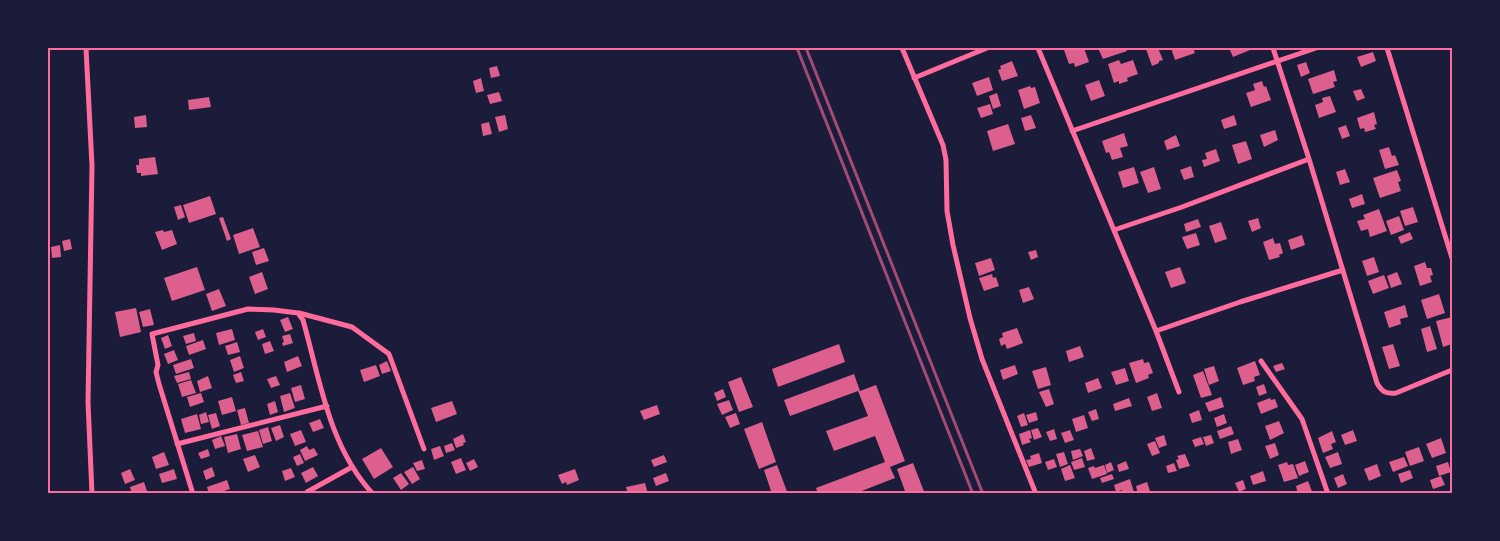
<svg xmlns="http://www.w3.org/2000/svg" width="1500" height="541" font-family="'Alegreya Sans',sans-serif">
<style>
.building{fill:#dd5f8e}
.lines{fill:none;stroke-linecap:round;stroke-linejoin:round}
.minor{stroke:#ff6b9d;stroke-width:5}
.rail{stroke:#a44b75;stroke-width:3}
.neatline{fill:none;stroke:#ff6b9d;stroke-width:2}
</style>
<rect width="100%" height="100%" fill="#1b1b3a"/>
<!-- building -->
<path class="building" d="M1070,48H1084L1089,62L1075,67L1074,63L1069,64L1064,50Z
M1098,48H1126L1127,51L1103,59Z
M1149,48H1158L1163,60L1159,61V63L1152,66L1146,49Z
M1171,48H1193L1195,53L1175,60Z
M1229,48H1255L1233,57Z
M1373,52L1376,61L1361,67L1357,57Z
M1119,60L1121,64L1133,60L1138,74L1127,78L1128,81L1119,84V81L1114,83L1108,64Z
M1012,61L1018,76L1002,81L998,70L1001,69L1000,66Z
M1306,62L1310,73L1301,77L1297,65Z
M497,66L500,76L491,78L489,68Z
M1334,70L1337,81L1333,82L1335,87L1313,94L1308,79Z
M989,77L993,90L977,96L972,83Z
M481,78L484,91L476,93L473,81Z
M1099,80L1105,96L1091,101L1085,85Z
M1262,81L1264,87L1266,86L1271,100L1251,107L1246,93L1255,90L1253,84Z
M1030,86L1031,88L1035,87L1040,103L1024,109L1018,90Z
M1361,89L1365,98L1357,101L1353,91Z
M499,92L502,101L490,104L487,95Z
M997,93L1001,106L993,109L989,96Z
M1330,96L1336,112L1319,118L1315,105L1323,102L1322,98Z
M209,97L211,107L189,110L188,100Z
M990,104L993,114L981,118L977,108Z
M1374,112L1377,124L1374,125L1376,129L1365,132L1364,128L1360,129L1357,118Z
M146,115L147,127L135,128L134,117Z
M505,115L508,129L499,132L495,117Z
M1031,115L1036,128L1025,131L1021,118Z
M1234,115L1237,125L1224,129L1221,120Z
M489,122L492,134L483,136L481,124Z
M1008,124L1015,144L993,151L987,131Z
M1346,125L1350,136L1342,139L1338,128Z
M1275,130L1278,140L1264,147L1260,135Z
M1124,133L1128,146L1120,148L1123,157L1112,160L1109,152L1106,153L1102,141Z
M1176,135L1180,146L1167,150L1164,141Z
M1246,141L1252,159L1238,164L1232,145Z
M1389,147L1392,156L1395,155L1399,165L1385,169L1379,150Z
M1216,149L1220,161L1204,167L1202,160L1207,159L1205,153Z
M155,157L158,174L141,176V173H137L136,165H139V159Z
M1191,166L1194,177L1184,180L1180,170Z
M1134,167L1139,183L1123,188L1118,172Z
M1154,167L1161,189L1148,193L1140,172Z
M1345,169L1350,182L1340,185L1336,172Z
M1397,170L1401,181L1398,182L1401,191L1380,198L1373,178Z
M1362,194L1365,204L1352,208L1349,199Z
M210,196L216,214L189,223L183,205Z
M181,205L185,217L178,220L174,207Z
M1413,207L1418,222L1405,226L1400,211Z
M1379,209L1387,231L1370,237L1368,229L1361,231L1357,221L1365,219L1363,215Z
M1399,216L1404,230L1391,235L1386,221Z
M223,217L231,239L227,241L219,218Z
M1258,218L1261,228L1252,232L1248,221Z
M1198,219L1201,227L1186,232L1184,224Z
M1221,222L1227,239L1215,243L1209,226Z
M253,228L260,247L239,254L233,235Z
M163,230L164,232L172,230L177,244L162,250L155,232Z
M1410,232L1413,239L1401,244L1398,237Z
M1196,233L1200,245L1187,249L1182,237Z
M1302,235L1305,245L1291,250L1288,240Z
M1273,238L1275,244L1280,243L1283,253L1279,255L1280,257L1269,260L1263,242Z
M70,239L72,249L64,251L62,241Z
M60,245L61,257L52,258L51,247Z
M264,248L269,261L256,265L252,252Z
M1036,250L1038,257L1031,260L1028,252Z
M1374,257L1379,272L1367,276L1362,261Z
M991,258L995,270L979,276L975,263Z
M1425,262L1427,268H1431L1433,275L1430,276L1432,282L1420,286L1414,266Z
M197,267L205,290L172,301L164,278Z
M1180,267L1186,283L1171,288L1165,272Z
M262,272L268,289L255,294L249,277Z
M1397,272L1402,284L1391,288L1387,276Z
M992,274L993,278L996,277L999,286L984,291L979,278Z
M1384,275L1389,288L1373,294L1368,281Z
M1029,287L1034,299L1023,303L1019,290Z
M219,289L226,306L212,311L206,294Z
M1439,294L1445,313L1427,319L1421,300Z
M1405,305L1408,317L1400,319L1401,324L1389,328L1384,312Z
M136,308L141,332L120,337L115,312Z
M150,309L154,325L143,327L139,312Z
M288,317L293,329L285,332L280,320Z
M1452,317V344L1443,347L1436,321Z
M1430,326L1437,349L1427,352L1421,329Z
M1017,328L1023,343L1007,349L1005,344L1001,346L999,339L1003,337L1002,333Z
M232,329L235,340L219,345L216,333Z
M263,329L266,337L258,340L255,332Z
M194,333L196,341L186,344L183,336Z
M290,334L293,343L283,346L282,343L284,342L282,336Z
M168,335L172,346L165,349L161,338Z
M203,340L206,349L189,355L186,346Z
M270,341L274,351L265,354L262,344Z
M237,342L240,352L228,355L225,346Z
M839,344L845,362L778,387L772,369Z
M1393,344L1400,366L1389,369L1382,347Z
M1080,346L1084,357L1069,362L1066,351Z
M174,350L178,360L168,364L164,354Z
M240,356L244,368L234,372L230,360Z
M298,356L302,366L287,372L284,362Z
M191,359L194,368L176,374L173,365Z
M1143,359L1144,363L1149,362L1153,373L1148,375L1149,378L1136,383L1129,363Z
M387,361L391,371L382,374L379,365Z
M1255,361L1260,375L1254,377L1255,381L1243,385L1237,368Z
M1282,363L1285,369L1276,372L1273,366Z
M376,365L380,376L364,382L360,370Z
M1015,365L1018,374L1003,380L1000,370Z
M1214,366L1219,381L1209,385L1204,369Z
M1046,367L1051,385L1038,389L1032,371Z
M1125,368L1129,381L1116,385L1111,372Z
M1203,371L1212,395L1201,398L1193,375Z
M189,372L191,379L177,383L174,376Z
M241,372L244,381L236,383L233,375Z
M854,374L860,391L876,385L905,461L890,467L895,478L854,494H818L816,488L885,462L875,436L834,451L826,431L868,416L858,391L790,416L784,400Z
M208,376L212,388L200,392L197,381Z
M276,376L280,385L271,388L267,379Z
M741,377L753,407L739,412L728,382Z
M1098,378L1102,388L1088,393L1085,383Z
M191,380L196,393L182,397L178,384Z
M1264,384L1267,393L1259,396L1256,387Z
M301,385L305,399L295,402L291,388Z
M723,389L726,397L717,401L714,393Z
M1049,389L1054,404L1046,407L1039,392Z
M201,393L204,402L190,407L187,397Z
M290,393L295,408L284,412L280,396Z
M1157,393L1162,408L1152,411L1147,397Z
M232,397L236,411L222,415L218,401Z
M1221,397L1224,407L1209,412L1205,403Z
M1129,398L1132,406L1115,411L1113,404Z
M1270,398L1271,400L1275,399L1278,407L1261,414L1257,403Z
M729,400L733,410L722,415L717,404Z
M275,401L278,412L270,415L267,404Z
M452,401L457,414L436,422L431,408Z
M657,405L660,414L644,420L640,411Z
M245,408L249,423L241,425L237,410Z
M1096,409L1099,419L1092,421L1088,412Z
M1199,410L1202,420L1192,423L1189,414Z
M206,412L209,422L201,424L199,415Z
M1036,412L1038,420L1029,423L1026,415Z
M216,413L220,426L212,429L208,415Z
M736,413L740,424L730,428L725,417Z
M1024,413L1028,425L1021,427L1017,416Z
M197,414L201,429L185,433L181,419Z
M1224,414L1227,423L1217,427L1214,418Z
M1084,415L1088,428L1076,432L1072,419Z
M320,419L324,428L313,432L309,423Z
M1279,421L1284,433L1270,440L1265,426Z
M762,422L776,462L759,469L744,429Z
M280,425L284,437L276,441L271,428Z
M1231,426L1234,434L1220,439L1217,431Z
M268,427L272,441L263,444L259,430Z
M1038,428L1042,437L1034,440L1031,430Z
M1054,429L1057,439L1050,441L1046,432Z
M301,430L306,442L295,446L290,434Z
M1030,430L1032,438L1029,439L1031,442L1022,445L1019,434Z
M1070,430L1074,440L1065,443L1061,433Z
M1353,430L1357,441L1345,445L1341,435Z
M258,431L263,447L247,451L242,435Z
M1332,431L1336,442L1331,444L1333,449L1323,453L1318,438Z
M237,434L241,449L228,453L224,437Z
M463,434L466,442L463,443L464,445L456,448L453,439Z
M1164,435L1167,445L1159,448L1155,438Z
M1211,435L1214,443L1206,446L1203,437Z
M221,436L225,446L215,449L212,440Z
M1201,437L1204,444L1195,447L1192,440Z
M1441,438L1446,453L1432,458L1426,444Z
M1238,439L1242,450L1231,454L1228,442Z
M1155,441L1160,453L1152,456L1147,444Z
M452,443L455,450L446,453L444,446Z
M1275,443L1279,455L1270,459L1265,446Z
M307,446L309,450L314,448L318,455L305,461L300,450Z
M440,446L444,456L434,460L431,449Z
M1419,447L1424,461L1410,466L1405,452Z
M381,448L393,467L374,479L362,459Z
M1091,448L1095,459L1087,461L1084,451Z
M208,449L210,456L201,459L198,453Z
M1080,449L1083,456L1073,460L1071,451Z
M164,452L169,465L156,469L152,457Z
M1064,452L1068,464L1060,467L1056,454Z
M1338,452L1342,464L1330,468L1325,457Z
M1039,453L1042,463L1029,467L1026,460L1031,459L1030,456Z
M300,454L304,463L297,466L293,457Z
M1185,454L1190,466L1179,469L1176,460L1179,459L1177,456Z
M255,455L260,467L248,472L243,459Z
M664,455L667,462L654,467L651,460Z
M1404,457L1408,466L1393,472L1389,462Z
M461,458L466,470L456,474L451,462Z
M1082,458L1085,467L1074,470L1071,462Z
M474,459L478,467L470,471L466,463Z
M1054,459L1057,467L1048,470L1045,462Z
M422,460L425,469L417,471L413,463Z
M1126,461L1129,469L1119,472L1117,465Z
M1305,461L1309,472L1299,476L1295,465Z
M1111,462L1114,470L1107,473L1105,465Z
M1287,462L1288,465L1293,464L1298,478L1284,482L1278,465Z
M1448,462L1451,472L1439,476L1436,466Z
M913,463L925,494H906L897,469Z
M1174,463L1177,471L1168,473L1166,466Z
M1377,464L1381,476L1369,481L1364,469Z
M777,465L788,494H772L764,470Z
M1070,465L1075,478L1065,481L1061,469Z
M1104,465L1107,474L1092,479L1088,468L1094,466L1095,468Z
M212,467L215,476L206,480L203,471Z
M313,467L318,476L306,483L301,473Z
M413,467L420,479L412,484L404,472Z
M291,468L295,477L285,481L282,471Z
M130,469L135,480L125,484L121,473Z
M174,469L177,479L162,483L159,474Z
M575,469L579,480L567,485L566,482L562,484L558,475Z
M1410,470L1413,478L1401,483L1398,474Z
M1263,471L1266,481L1253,485L1250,476Z
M401,473L409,484L401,490L393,478Z
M666,473L669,481L656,486L653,478Z
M1112,474L1114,479L1102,483L1100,478Z
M1343,474L1347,484L1338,488L1334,478Z
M1441,476L1445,485L1433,489L1430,480Z
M1130,479L1134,492L1123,494L1122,490L1116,492L1114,485Z
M227,480L230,489L221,492V494H209L207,487Z
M1243,480L1246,489L1239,492L1235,483Z
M1308,481L1313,494H1298L1296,486Z
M144,482L148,494H132L130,487Z
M1147,482L1151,494H1138L1136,486Z
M645,483L648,494H628L626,487Z"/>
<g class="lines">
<!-- minor -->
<path class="minor" d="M86,48L92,166L88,402L92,494
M902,48L943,145L946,160L947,211L953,245L970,318L982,359L1036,494
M1038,48L1156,331L1179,392
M1273,48L1309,159L1377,383C1382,392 1386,394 1396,393L1452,370
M1387,48L1452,258
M914,78L987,48
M1072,131L1316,48
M1114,230L1182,207L1309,159
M299,313L352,327L389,354L424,449
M1156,331L1240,302L1343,270
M1261,361L1302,419L1328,494
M177,444L327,406
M193,494L159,384L156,372L158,365L152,334L248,309L274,310L298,313L303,320C320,380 329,447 373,494
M308,494L307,492L352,467"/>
<!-- rail -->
<path class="rail" d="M797,48L973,494
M806,48L983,494"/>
</g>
<!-- border -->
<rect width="1500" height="541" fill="none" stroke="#1b1b3a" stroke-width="98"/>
<rect x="49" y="49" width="1402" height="443" class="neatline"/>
</svg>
